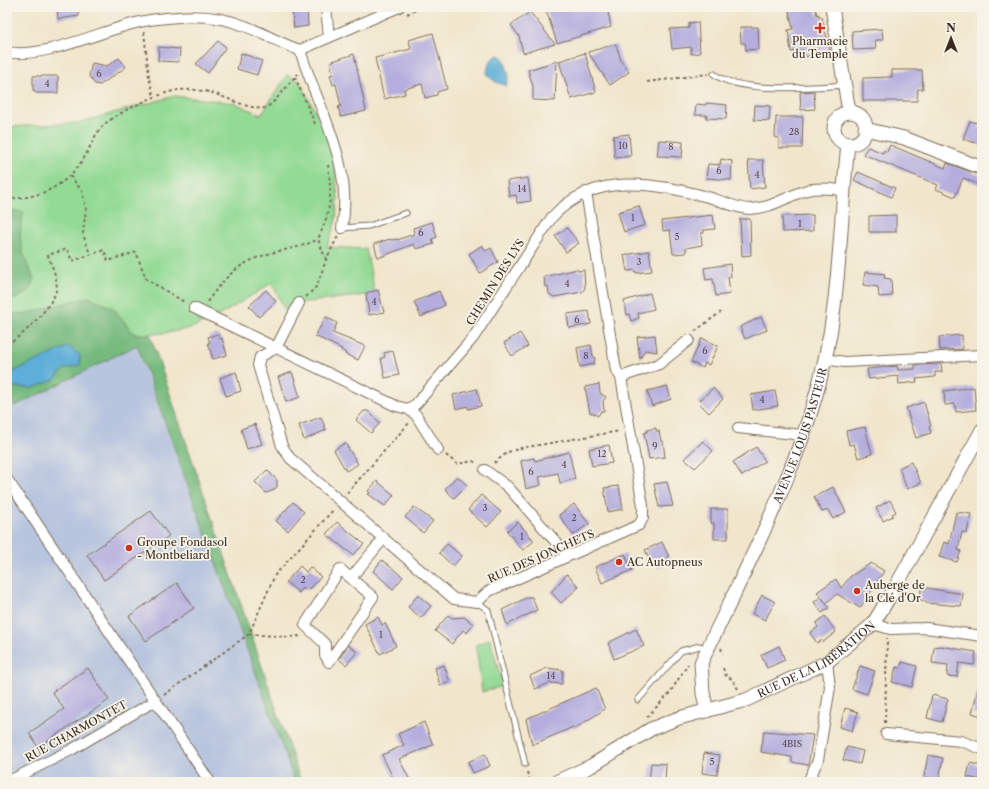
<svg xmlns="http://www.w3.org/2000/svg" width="989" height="789" font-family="'Libre Caslon Text',serif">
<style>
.industrial{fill:#b8c5de}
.green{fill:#93da94;stroke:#678259}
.forest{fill:#76ba7e;stroke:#58724e}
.water{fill:#5daed8;stroke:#4c6c7b}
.building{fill:#b4adde}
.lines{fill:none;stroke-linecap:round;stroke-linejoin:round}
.service-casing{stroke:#7b6c5b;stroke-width:7}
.minor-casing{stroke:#7b6c5b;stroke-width:12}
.tertiary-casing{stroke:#7b6c5b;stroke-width:15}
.path{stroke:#7b6c5b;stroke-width:2;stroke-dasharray:3 3;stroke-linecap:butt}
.service{stroke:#fff;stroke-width:5}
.minor{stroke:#fff;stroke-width:10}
.tertiary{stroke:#fff;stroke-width:13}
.poi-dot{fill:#c8321e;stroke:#f7f3e8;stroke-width:1.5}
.labels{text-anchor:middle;stroke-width:3.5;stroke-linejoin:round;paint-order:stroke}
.number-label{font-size:9px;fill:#594b4e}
.poi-label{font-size:11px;fill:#3b2a1e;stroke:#f7f3e8;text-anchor:start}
.street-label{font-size:11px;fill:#3b2a1e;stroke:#f7f3e8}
</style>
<rect width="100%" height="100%" fill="#f7f3e8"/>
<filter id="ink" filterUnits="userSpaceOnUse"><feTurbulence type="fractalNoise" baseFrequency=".025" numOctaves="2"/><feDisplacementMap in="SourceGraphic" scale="8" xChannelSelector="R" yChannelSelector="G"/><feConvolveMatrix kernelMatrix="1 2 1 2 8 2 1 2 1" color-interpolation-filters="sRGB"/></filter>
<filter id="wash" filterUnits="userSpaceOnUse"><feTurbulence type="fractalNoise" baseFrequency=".012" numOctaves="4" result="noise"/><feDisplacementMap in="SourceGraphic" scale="16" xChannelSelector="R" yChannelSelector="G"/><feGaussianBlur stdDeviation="0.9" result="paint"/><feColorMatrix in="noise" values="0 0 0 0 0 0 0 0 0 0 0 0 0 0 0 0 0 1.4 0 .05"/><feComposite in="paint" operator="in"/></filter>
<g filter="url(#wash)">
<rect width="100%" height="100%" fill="#f1e6cc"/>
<!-- industrial -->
<path class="industrial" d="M136,345L295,782H7V394L16,406Z"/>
<!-- green -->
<path class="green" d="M287,75L299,81L325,128L334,162L338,198L336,220L327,247L366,249L375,294L299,303L289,319L272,283C248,297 215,321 190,328C172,333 152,335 134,334L113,308L89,297L25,314L7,313V127L77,123L175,96L235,103L261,115Z
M490,639L503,686L482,692L476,645Z"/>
<!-- forest -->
<path class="forest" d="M7,210L24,212C16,239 22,254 34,279L28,292L15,299L9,297L7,293Z
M89,297L113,308L134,334L150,335L301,782H295L137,345L15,406L7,394V313L25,314Z"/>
<!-- water -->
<path class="water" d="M498,55L503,57L509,75L506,86L496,82L487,75C487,67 490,58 498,55Z
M69,346L80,355V365L64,369L54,380L33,388L12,387L10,373Z"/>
<g id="blocks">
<!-- building -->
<path class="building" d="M57,7H78L79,16L58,19Z
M296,7H307L308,26L294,28L292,11L296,10Z
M545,7H607L611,27L557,43Z
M788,7H815L817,15L819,14V17H822L830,51L805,57L803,50L791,52L788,30L793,29Z
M530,12L555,44L523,53L519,36L511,25Z
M698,22L700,53L691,54V47L672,49L670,29L689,28V23Z
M740,27H758L759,49L746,50L745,43H741Z
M882,29L883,40H875L876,49L853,50L852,31Z
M433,33L447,89L437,92V95L425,98L422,84L404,89L405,94L384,99L375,58L411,49L409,40Z
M218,41L226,47L208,73L196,64Z
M616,44L621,61L629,72L610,85L588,52Z
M159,47L180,49L179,62L158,61Z
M241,53L262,61L257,75L237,69Z
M585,53L596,92L571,99L559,61Z
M354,54L366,111L341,117L338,107L341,106L336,84L333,85L330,75L333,74L330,62Z
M119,58L126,67L100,85L95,84L89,76L92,63L107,66Z
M557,61L555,101L533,100V86L528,70Z
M892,70H922L923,89H918L917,101H863V78L892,77Z
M33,76H58V93H36L33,90Z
M814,91L815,109L801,110L800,92Z
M706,103L727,105L726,119L706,118L707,115H695L696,104L706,105Z
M755,105L770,106L769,121L754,120Z
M776,117H803L802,148H779V138L775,137Z
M970,121L980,124L979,127L982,128V145L963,139Z
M629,134L631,156L615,158L613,136Z
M659,140L683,142L682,157L657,156Z
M890,145L945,168L947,163L982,176V186L963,178L955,197L936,189L938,185L863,154L868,147L883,153L884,150L887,152Z
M721,159L732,161L731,180L706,178L708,164L720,165Z
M748,160H763L765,187L750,189Z
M858,172L895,188L891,197L854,180Z
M528,178L531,201L517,203L516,195L509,196L507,181Z
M639,206L645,225L624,232L618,212Z
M713,215L715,229L704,230V233H701L702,245L686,248V253L673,254L670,230L663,231L662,221Z
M813,215V231L783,232L782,216Z
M896,215V232H869V216Z
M740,219H750L751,255L742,256Z
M432,222L437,237L432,239L434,244L416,249L414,244L378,258L374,244L390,239L391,240L397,239V240L414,234L413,228Z
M567,228L579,243L566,252L555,236Z
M482,245L486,251L491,248L498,262L480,273L469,254Z
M649,251L652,271L636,273L635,270L627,271L624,255Z
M730,264L731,277H728L730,294L716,296L713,279L706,280L704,268Z
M577,269L578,271L584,270L585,288L582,292L554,297L549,294L548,286L545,287L544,277Z
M865,272L885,274L884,278L891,279L892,296L879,297L878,287L863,285Z
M266,290L276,301L259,317L249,306Z
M378,290L384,312L369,315L366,293Z
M439,291L445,305L421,317L414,302Z
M650,293L654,309L638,313L639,318L631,321L629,314L627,315L624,301Z
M589,311L591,324L569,328L567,314Z
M326,317L337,323L333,333L365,346L358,360L345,354L346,353L341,350L342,349L315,336Z
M761,317L767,330L745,339L740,327Z
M520,333L528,346L512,356L504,343Z
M218,334L220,339L222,338L227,355L213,359L208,343L210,342L208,337Z
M655,335L657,352L645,350L640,359L637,337Z
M962,335L963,349L940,350L939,337Z
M702,338L718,346L709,365L705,363L703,368L691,362Z
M591,345L593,356L595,358L594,364L580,367L577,348Z
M393,351L399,375L385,378L381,358L385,357L384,353Z
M941,364L942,372H935V377L916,379L917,382L899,384L898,376L869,379L867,369L897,366L898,370L915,369V365Z
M236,372L241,391L226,396L220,378Z
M292,372L300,397L286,402L278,377Z
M599,384L600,393L606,397L603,401L604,411H601L598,416L593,413H590L585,387Z
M667,386L671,399L652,406L647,391Z
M974,387L976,410L956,412L955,404L945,405L944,391Z
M713,388L723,399L709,413L698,402Z
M477,389L481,406L468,409V406L456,409L453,395Z
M775,391L778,406L753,410L751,395Z
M924,402L931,426L929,427L931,433L916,438L906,408Z
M364,411H368L380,423L371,433L356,420Z
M321,417L326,430L304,440L299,425Z
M255,424L262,444L247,449L241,429Z
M865,427L872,454L858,458L854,444L849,445L846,431Z
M656,428V431H659L661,441H663L665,457L649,459L644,433L647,432V430Z
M703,441L713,451L695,468L684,459Z
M345,443L358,464L346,471L334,450Z
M609,445L612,463L592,466L589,449Z
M756,447L765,461L742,476L733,462Z
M569,452L575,479L560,483L558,473L539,477L541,485L526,489L521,461L534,458L535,461Z
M911,462L921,483L907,489L899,468Z
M267,470L277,480V487L272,491L266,493L255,482Z
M457,476L467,485L454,498L445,489Z
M377,481L394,495L385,506L368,494L370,493L368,491Z
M667,482L673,506L659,507L654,484Z
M619,486L623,509L608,512L604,488Z
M833,487L846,512L833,519L828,510L822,512L814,497Z
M481,495L501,512L487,527L468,510Z
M890,500L896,512L892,514L893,516L883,521L876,508Z
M293,502L304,512L288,531L276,521Z
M574,504L589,524L573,535L559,515Z
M414,507L433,521L423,533L405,517Z
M711,509H728V539H714V523H711Z
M151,511L169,536L104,580L87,555Z
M956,512L971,514L967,533L962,532L958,550L961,551L957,562L939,557L944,542L949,544Z
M337,522L364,544L353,555L326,534Z
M518,522L534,541L523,550L507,531Z
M662,542L669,557L665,559L667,564L658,568L656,563L652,565L645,550Z
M447,544L462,556L453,566L439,553Z
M625,554L632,570L602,583L595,567Z
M382,560L403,577L393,589L373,571Z
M871,563L884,571L860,608L837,594L826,603L822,598L829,608L822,613L814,602L821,597L817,592L836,579L841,588L851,576Z
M300,566L306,572L310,567L321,577L311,588L302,589L299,593L286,582Z
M567,574L579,587L561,603L551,592Z
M177,583L194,608L146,641L129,616Z
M927,588L963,594L961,606L926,603V601H920L921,589Z
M418,595L431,606L421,618L408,607Z
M762,595L775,602L765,620L752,614Z
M528,597H532L537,610L507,625L502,610Z
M448,615L452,618L464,617L473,624L467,633L463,630L452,644L435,631Z
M825,616L836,632L823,642L821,640L817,643L810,633L818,627L816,623Z
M378,617L382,625L385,623L396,646L380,654L365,624Z
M636,629L644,646L614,659L608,643Z
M348,645L357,652L346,665L339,659Z
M779,646L785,660L767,668L761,655Z
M940,646L976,652L974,665L959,663L957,677L947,676L948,665L932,663L934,647Z
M902,662L917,666L912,687L892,682L896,667L900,668Z
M444,665L450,682L440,685L435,668Z
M860,666L875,671L867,694L852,689Z
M88,668L109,700L38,747L29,733L64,709L52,692Z
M547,668L563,670L562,684L550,683L535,689L530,676Z
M979,686H982V716L972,713Z
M596,688L605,709L574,729L573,727L532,745L526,719Z
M932,695L948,699L942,722L927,718Z
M845,708L858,712L852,731L840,727Z
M424,722L433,745L399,759L411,782H395L382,755L404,745L398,734Z
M764,731L813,735L808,765L792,762V757L761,752Z
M847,747L863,751L860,764L843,760Z
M704,753L720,755L717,775L702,773Z
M485,754L490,766L473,773L468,762Z
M928,755L943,758L939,780L924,777Z
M651,763L666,764L665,782H649Z
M970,763L982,766V780L967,777Z"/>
</g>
</g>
<g filter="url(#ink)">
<use href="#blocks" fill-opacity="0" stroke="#7b6c5b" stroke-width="1"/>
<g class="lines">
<!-- service casing -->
<g class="service-casing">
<path id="service" d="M714,74C740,94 812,87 845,85
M342,228L369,226L406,213
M477,602L488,610L525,764
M638,700L681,651L700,646"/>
</g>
<!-- minor casing -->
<g class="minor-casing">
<path id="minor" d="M326,7L329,37
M300,50C318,109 354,164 342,228
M300,50L399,7
M7,52C40,59 95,34 128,25C144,20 162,18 179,17C201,15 224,18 245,26C264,33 281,44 300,50
M299,303L276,348L260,357L258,365L282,446L290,458L454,599L477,602L489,591L639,525L643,518V506L621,377L616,370L586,192
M194,308L396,406L408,409L416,404L473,338L552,217C595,171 653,183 708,197C720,200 738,209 749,209C771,209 787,196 807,190C819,187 830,189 843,190
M824,359L845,362L982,355
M621,377L659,364L689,340
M408,409L416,415L438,450
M738,428L802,435
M485,470L508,487L568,556
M7,479L210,782
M340,569L373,597L329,662L325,655V644L305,625Z
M351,578L384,538
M873,624L890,629L926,628L982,636
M886,734L961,741L982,749
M7,782L71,750L155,701
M808,782L818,760L830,687L827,662"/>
</g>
<!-- tertiary casing -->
<g class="tertiary-casing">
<g id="tertiary">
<path d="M832,7L849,112"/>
<circle cx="850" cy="128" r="16"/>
<path d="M865,129L904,138L982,168"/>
<path id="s1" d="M707,711L703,693L701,663C751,556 810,451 830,334C841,271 841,207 848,144"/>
<path id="s2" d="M556,782L591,766L651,729L679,718L746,700L827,662L873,624L896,586L982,430"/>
</g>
</g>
<!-- path -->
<path class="path" d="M407,14L422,7
M144,32L149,77L154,97
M295,77L316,126
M647,82L708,74
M70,176L82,191L86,208L83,234L90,254
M7,198C38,200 65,186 82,161C89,151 93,138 100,129C110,115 161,92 178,90C188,89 203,90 212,93C224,96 256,113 267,107C277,101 289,82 298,74
M326,260L318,239C331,211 332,196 328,165
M306,297L317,286L326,260L338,236
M207,302C223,280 235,265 262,256C281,249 300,249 318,239
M695,331L721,312
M7,344C21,339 53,305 56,291C59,279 51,265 48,255L67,249L72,261L104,250L108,261L136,252L146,279L186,303
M446,455L457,464L473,461L477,464
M494,463L508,452L521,448L620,431
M347,493L409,423
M249,634L288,637L302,636
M721,648L723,654
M723,668L726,676L732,679L738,689
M164,695L249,634L275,575L334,509
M647,717L669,694L688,664
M885,723L887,638
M527,772L530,782"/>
<!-- service -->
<use href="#service" class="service"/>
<!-- minor -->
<use href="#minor" class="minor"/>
<!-- tertiary -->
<use href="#tertiary" class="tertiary"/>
</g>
</g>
<!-- markers -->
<g class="poi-dot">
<path d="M818 22h4v4h4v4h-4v4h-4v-4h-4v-4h4z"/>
<circle cx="129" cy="548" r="4"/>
<circle cx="619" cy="562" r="4"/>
<circle cx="857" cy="591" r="4"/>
</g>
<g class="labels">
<!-- number labels -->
<g class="number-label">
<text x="99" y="77">6</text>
<text x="47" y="87">4</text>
<text x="794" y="135">28</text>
<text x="623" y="149">10</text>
<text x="671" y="150">8</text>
<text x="719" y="174">6</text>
<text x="757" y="178">4</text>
<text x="522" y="192">14</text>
<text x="633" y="221">1</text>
<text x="800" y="227">1</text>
<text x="421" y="236">6</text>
<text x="677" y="240">5</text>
<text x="639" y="265">3</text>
<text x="567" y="287">4</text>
<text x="374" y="305">4</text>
<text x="577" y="323">6</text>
<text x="705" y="354">6</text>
<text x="586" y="359">8</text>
<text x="762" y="403">4</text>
<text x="655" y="449">9</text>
<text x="602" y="457">12</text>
<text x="564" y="468">4</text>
<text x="531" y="475">6</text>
<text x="485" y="511">3</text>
<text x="574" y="521">2</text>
<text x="522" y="540">1</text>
<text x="303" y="583">2</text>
<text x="381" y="638">1</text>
<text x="551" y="679">14</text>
<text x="792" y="747">4BIS</text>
<text x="712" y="765">5</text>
</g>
<!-- poi labels -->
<g class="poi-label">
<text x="820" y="45" text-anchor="middle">Pharmacie<tspan x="820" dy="13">du Temple</tspan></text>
<text x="137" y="546">Groupe Fondasol<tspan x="137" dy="13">- Montbeliard</tspan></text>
<text x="627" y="566">AC Autopneus</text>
<text x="865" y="589">Auberge de<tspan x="865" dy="13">la Clé d'Or</tspan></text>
</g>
<!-- street labels -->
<g class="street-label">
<text transform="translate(495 282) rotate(-58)" y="4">CHEMIN DES LYS</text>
<text dy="4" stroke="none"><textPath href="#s1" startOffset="297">AVENUE LOUIS PASTEUR</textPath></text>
<text transform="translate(541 556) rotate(-24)" y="4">RUE DES JONCHETS</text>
<text dy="4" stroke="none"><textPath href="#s2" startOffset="290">RUE DE LA LIBÉRATION</textPath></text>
<text transform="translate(76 731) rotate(-29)" y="4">RUE CHARMONTET</text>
</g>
</g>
<!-- margin -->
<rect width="989" height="789" fill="none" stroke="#f7f3e8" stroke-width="24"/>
<!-- north arrow -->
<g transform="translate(951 38)" stroke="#f7f3e8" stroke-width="3" paint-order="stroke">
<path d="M0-3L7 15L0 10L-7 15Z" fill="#3b2a1e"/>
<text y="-6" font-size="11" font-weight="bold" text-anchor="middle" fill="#3b2a1e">N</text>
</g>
</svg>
